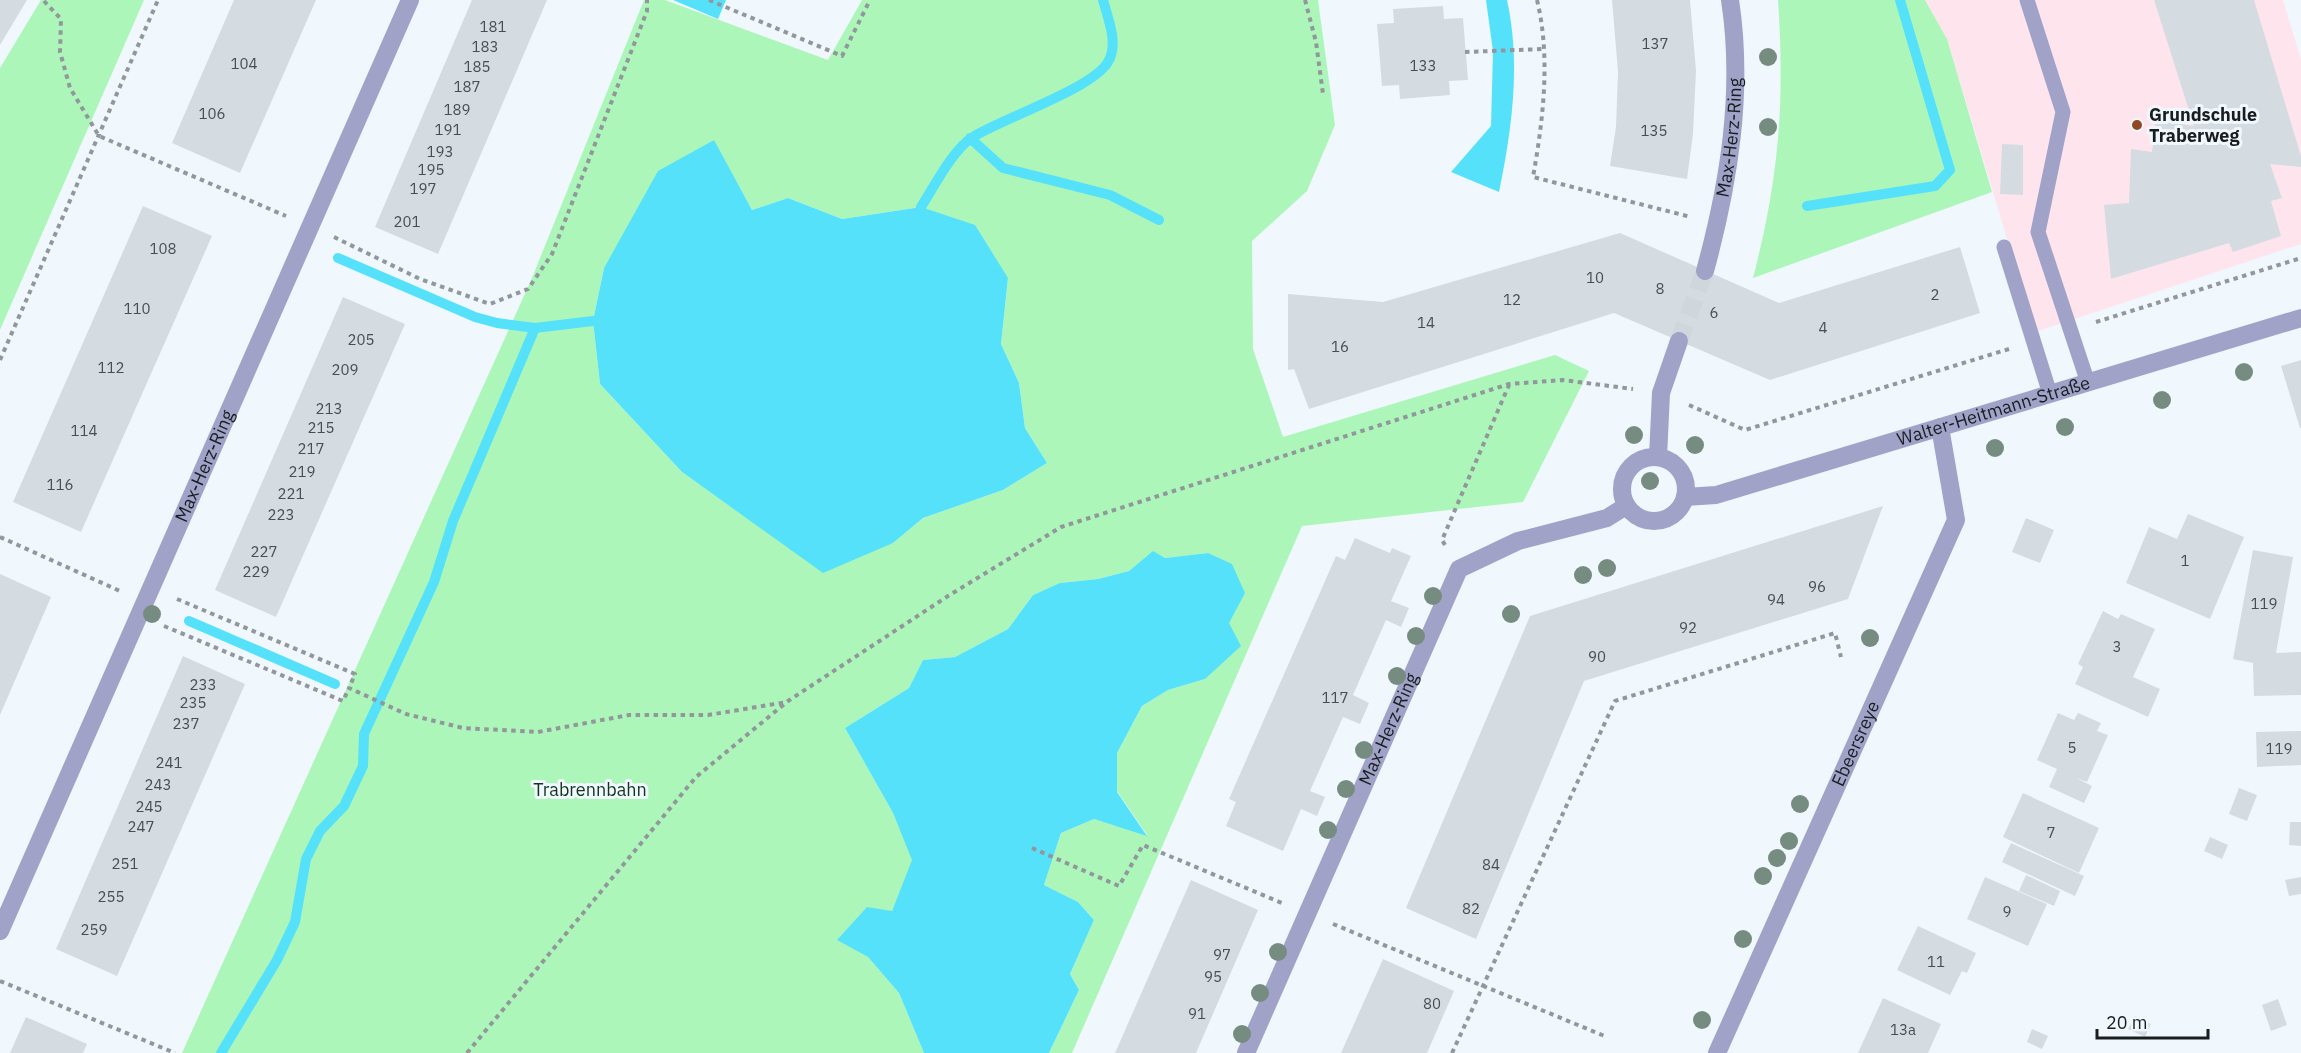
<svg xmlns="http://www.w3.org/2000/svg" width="2301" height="1053" font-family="'IBM Plex Sans',sans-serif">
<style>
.education{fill:#fee5ed}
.green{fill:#adf6ba;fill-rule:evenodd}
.water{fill:#56e1fb}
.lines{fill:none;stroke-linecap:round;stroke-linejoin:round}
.stream{stroke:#56e1fb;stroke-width:10}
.building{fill:#d4dce2}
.street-tunnel{stroke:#d0d7dc;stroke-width:18;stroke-dasharray:18 9;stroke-linecap:butt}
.path{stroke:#91979b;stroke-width:4;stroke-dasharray:4.5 4.5;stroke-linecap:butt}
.lane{stroke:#a0a2c8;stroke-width:15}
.street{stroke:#a0a2c8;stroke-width:18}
.tree{fill:#768c81}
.poi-dot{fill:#904924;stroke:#f0f8fd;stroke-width:2}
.labels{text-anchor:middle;stroke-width:6;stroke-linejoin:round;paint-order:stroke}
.number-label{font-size:15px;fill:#484d50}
.poi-label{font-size:18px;font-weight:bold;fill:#1a1d1f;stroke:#f0f8fd;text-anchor:start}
.street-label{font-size:18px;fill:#1a1d1f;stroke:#f0f8fd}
.park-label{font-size:18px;fill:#12341b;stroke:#f0f8fd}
</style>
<rect width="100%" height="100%" fill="#f0f8fd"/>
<!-- education -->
<path class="education" d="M1925,0H2283L2301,59V244L2035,332L1947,39Z"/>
<!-- green -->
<path class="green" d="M41,0H144L0,330V68Z
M644,0H665L828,60L862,0H1318L1335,125L1307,191L1252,241L1253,349L1283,437L1555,355L1589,371L1523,502L1302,526L1072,1053H1049L1079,990L1070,974L1094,920L1078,902L1044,885L1061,833L1094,819L1147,835L1117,791V753L1142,706L1168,690L1205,679L1229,623L1208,553L1165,558L1153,552L1129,571L1098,579L1061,583L1033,595L1008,629L955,657L923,660L909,688L845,728L893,813L913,860L892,911L838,940L868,957L899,993L924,1053H182L532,278ZM713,140L752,210L788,198L842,219L921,207L1008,278L1001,344L1019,383L1025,428L1047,463L1003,490L923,518L893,543L744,516L682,472L600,384L593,321L604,268L628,228Z
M1778,0H1925L1947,39L1992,192L1753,278C1779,178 1785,102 1778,0Z"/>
<!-- water -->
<path class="water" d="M673,0H726L718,19Z
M1486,0H1507C1521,64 1512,129 1499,192L1451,172L1491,126L1493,51Z
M714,140L752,210L788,198L842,219L921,207L975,225L1008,278L1001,344L1019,383L1025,428L1047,463L1003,490L923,518L893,543L823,573L682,472L600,384L593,321L604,268L658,171Z
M1153,551L1165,558L1208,553L1232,564L1245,593L1229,623L1241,646L1205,679L1168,690L1142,706L1117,753V792L1147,836L1094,819L1061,833L1044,885L1078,902L1094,920L1070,974L1079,990L1049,1053H924L899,993L868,957L837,940L867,907L892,911L912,860L893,813L845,728L909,688L923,660L955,657L1008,629L1033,595L1060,583L1098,579L1129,571Z"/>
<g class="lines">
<!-- stream -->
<path class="stream" d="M970,138L1003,168L1110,195L1159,220
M1807,206L1935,186L1950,170L1900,0
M921,207C934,187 953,149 973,137C1003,118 1092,89 1108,62C1119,44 1108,19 1103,0
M338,258L475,317L497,323L535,328
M189,621L335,684
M221,1053L277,960L295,922L306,859L320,831L344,806L363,766L364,734L434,582L453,521L535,328L593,321"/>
</g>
<!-- building -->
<path class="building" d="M0,0H27L0,45Z
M234,0H316L240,173L172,143Z
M472,0H547L438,254L375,227Z
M1612,0H1690L1696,71L1693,134L1687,179L1610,166L1616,127L1618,72Z
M2154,0H2254L2301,156V167L2270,164L2282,198L2271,201L2281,236L2233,252L2229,243L2111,279L2104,205L2129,203L2131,149L2152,152L2156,120L2194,126Z
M1443,6L1444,19L1463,18L1468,80L1449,81L1450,95L1400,99L1399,85L1382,86L1377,24L1394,23L1393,9Z
M2002,144L2023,145V195L2000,194Z
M143,206L212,236L81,532L13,502Z
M1620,233L1779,303L1960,247L1980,313L1770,380L1614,313L1309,409L1294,369L1288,370V294L1383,302Z
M343,297L405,324L276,617L215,590Z
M2301,360V428H2300L2281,366Z
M1883,506L1848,599L1584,681L1476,939L1406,908L1530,616Z
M2188,514L2244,537L2210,619L2126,583L2149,527L2177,539Z
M2026,518L2054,530L2040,563L2012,552Z
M1355,538L1390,553L1392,548L1411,556L1391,601L1409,608L1401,627L1386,620L1353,695L1369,703L1360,724L1343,717L1310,791L1325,797L1317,816L1301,809L1283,851L1226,826L1236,802L1229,799L1336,556L1345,560Z
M2253,550L2293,557L2276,653L2301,652V695L2254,696L2253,663L2233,659Z
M0,574L51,597L0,715Z
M2103,611L2118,619L2121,614L2155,629L2133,677L2160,689L2148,717L2075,684L2083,667L2078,664Z
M183,656L245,684L117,976L56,949Z
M2058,713L2074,720L2078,713L2101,723L2097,731L2108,735L2087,782L2076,778L2092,786L2084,803L2049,787L2057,769L2037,760Z
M2301,731V765L2257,767L2256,732Z
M2239,788L2257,795L2247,821L2229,814Z
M2023,793L2099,828L2079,873L2003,837Z
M2290,822H2301V846L2289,845Z
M2210,837L2228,845L2222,859L2204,851Z
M2011,843L2084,876L2075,896L2002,862Z
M2026,875L2060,891L2054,906L2019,891Z
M1985,877L2047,904L2028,946L1967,919Z
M2301,877V894L2289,896L2285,880Z
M1191,880L1258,910L1196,1053H1115Z
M1918,926L1976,953L1967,973L1962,971L1950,995L1897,970Z
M1383,959L1454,991L1427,1053H1341Z
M1883,998L1941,1024L1928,1053H1858Z
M2278,999L2287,1025L2271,1031L2262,1005Z
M2135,1016L2151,1024L2145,1037L2128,1029Z
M26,1017L87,1044L83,1053H10Z
M2032,1029L2048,1036L2042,1049L2027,1042Z"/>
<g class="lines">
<!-- street-tunnel -->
<path class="street-tunnel" d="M1679,341L1705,271"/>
<!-- path -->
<path class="path" d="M709,0L842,56L870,0
M1305,0L1316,42L1323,94
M1537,0C1551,57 1543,121 1533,177L1691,217
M44,1L61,19L60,52L70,88L99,136L286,216
M1465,52L1543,49
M334,237L420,279L490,304L528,289L552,254L647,11V0
M2096,322L2301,258
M0,360L158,0
M1689,405L1745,430L2009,349
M0,537L120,591
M1445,545L1442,540L1509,385
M177,599L355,674L349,688L406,714L463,728L538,732L629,715H708L787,702
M164,626L343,701L349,688
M1032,848L1119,886L1143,845L1282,903
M1333,924L1607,1037
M0,981L175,1053
M467,1053L696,777L788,701L948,596L1061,527L1509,384L1563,380L1633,389
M1452,1053L1615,701L1835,633L1841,657"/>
<!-- lane -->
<path class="lane" d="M2027,0L2063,112L2038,232L2088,383
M2004,247L2050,394"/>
<!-- street -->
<g class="street">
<path id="s1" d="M1705,271C1729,183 1744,91 1730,0"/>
<path d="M1658,457L1661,393L1679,341"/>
<circle cx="1654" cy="489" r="32"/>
<path id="s2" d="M1685,497L1716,495L2301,318"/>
<path id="s3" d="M0,931L410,0"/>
<path id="s4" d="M1246,1053L1459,569L1518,541L1607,518L1626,506"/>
<path id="s5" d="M1717,1053L1956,520L1940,427"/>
</g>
</g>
<!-- trees -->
<g class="tree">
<circle cx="1768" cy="57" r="9"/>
<circle cx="1768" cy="127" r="9"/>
<circle cx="2244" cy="372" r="9"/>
<circle cx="2162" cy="400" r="9"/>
<circle cx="2065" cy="427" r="9"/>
<circle cx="1634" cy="435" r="9"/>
<circle cx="1695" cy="445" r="9"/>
<circle cx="1995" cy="448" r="9"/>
<circle cx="1650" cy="481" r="9"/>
<circle cx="1607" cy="568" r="9"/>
<circle cx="1583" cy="575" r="9"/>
<circle cx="1433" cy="596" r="9"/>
<circle cx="152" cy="614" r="9"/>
<circle cx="1511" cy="614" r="9"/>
<circle cx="1416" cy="636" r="9"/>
<circle cx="1870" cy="638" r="9"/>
<circle cx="1397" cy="676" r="9"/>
<circle cx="1364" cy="750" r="9"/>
<circle cx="1346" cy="789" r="9"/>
<circle cx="1800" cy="804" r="9"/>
<circle cx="1328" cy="830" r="9"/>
<circle cx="1789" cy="841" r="9"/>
<circle cx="1777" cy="858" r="9"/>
<circle cx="1763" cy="876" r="9"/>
<circle cx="1743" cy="939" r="9"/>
<circle cx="1278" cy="952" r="9"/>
<circle cx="1260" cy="993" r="9"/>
<circle cx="1702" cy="1020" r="9"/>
<circle cx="1242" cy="1034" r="9"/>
</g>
<!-- markers -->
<circle class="poi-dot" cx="2137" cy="125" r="6"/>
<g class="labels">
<!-- number labels -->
<g class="number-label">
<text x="493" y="32">181</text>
<text x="1655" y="49">137</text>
<text x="485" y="52">183</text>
<text x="244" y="69">104</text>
<text x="1423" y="71">133</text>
<text x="477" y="72">185</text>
<text x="467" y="92">187</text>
<text x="457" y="115">189</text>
<text x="212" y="119">106</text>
<text x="448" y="135">191</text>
<text x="1654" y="136">135</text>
<text x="440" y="157">193</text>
<text x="431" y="175">195</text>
<text x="423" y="194">197</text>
<text x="407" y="227">201</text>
<text x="163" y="254">108</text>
<text x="1595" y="283">10</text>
<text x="1660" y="294">8</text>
<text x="1935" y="300">2</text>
<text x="1512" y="305">12</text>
<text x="137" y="314">110</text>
<text x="1714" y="318">6</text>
<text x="1426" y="328">14</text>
<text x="1823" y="333">4</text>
<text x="361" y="345">205</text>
<text x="1340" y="352">16</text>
<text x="111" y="373">112</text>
<text x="345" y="375">209</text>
<text x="329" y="414">213</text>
<text x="321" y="433">215</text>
<text x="84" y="436">114</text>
<text x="311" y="454">217</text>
<text x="302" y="477">219</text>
<text x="60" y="490">116</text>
<text x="291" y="499">221</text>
<text x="281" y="520">223</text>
<text x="264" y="557">227</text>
<text x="2185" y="566">1</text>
<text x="256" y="577">229</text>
<text x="1817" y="592">96</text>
<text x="1776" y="605">94</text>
<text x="2264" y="609">119</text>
<text x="1688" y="633">92</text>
<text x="2117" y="652">3</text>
<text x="1597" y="662">90</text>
<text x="203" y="690">233</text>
<text x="1335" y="703">117</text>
<text x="193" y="708">235</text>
<text x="186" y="729">237</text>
<text x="2072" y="753">5</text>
<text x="2279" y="754">119</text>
<text x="169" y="768">241</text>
<text x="158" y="790">243</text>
<text x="149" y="812">245</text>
<text x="141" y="832">247</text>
<text x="2051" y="838">7</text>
<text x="125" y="869">251</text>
<text x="1491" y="870">84</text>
<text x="111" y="902">255</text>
<text x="1471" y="914">82</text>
<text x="2007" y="917">9</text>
<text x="94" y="935">259</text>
<text x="1222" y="960">97</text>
<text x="1936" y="967">11</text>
<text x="1213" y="982">95</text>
<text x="1432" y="1009">80</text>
<text x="1197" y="1019">91</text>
<text x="1903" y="1035">13a</text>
</g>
<!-- poi labels -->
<g class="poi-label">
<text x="2149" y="121">Grundschule<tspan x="2149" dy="21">Traberweg</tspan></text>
</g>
<!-- street labels -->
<g class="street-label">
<text dy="6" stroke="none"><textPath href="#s1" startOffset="136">Max-Herz-Ring</textPath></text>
<text dy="6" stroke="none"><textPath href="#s2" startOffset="321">Walter-Heitmann-Straße</textPath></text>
<text dy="6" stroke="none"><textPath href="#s3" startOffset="508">Max-Herz-Ring</textPath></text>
<text dy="6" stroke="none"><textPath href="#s4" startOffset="354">Max-Herz-Ring</textPath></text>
<text dy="6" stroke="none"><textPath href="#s5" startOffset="339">Ebeersreye</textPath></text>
</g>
<!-- park labels -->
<g class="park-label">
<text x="590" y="796">Trabrennbahn</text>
</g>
</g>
<!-- scale -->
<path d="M2097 1029v9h111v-9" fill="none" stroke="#1a1d1f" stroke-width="3"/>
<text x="2106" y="1029" font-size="18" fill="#1a1d1f" stroke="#f0f8fd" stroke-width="4.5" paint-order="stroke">20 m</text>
</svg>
